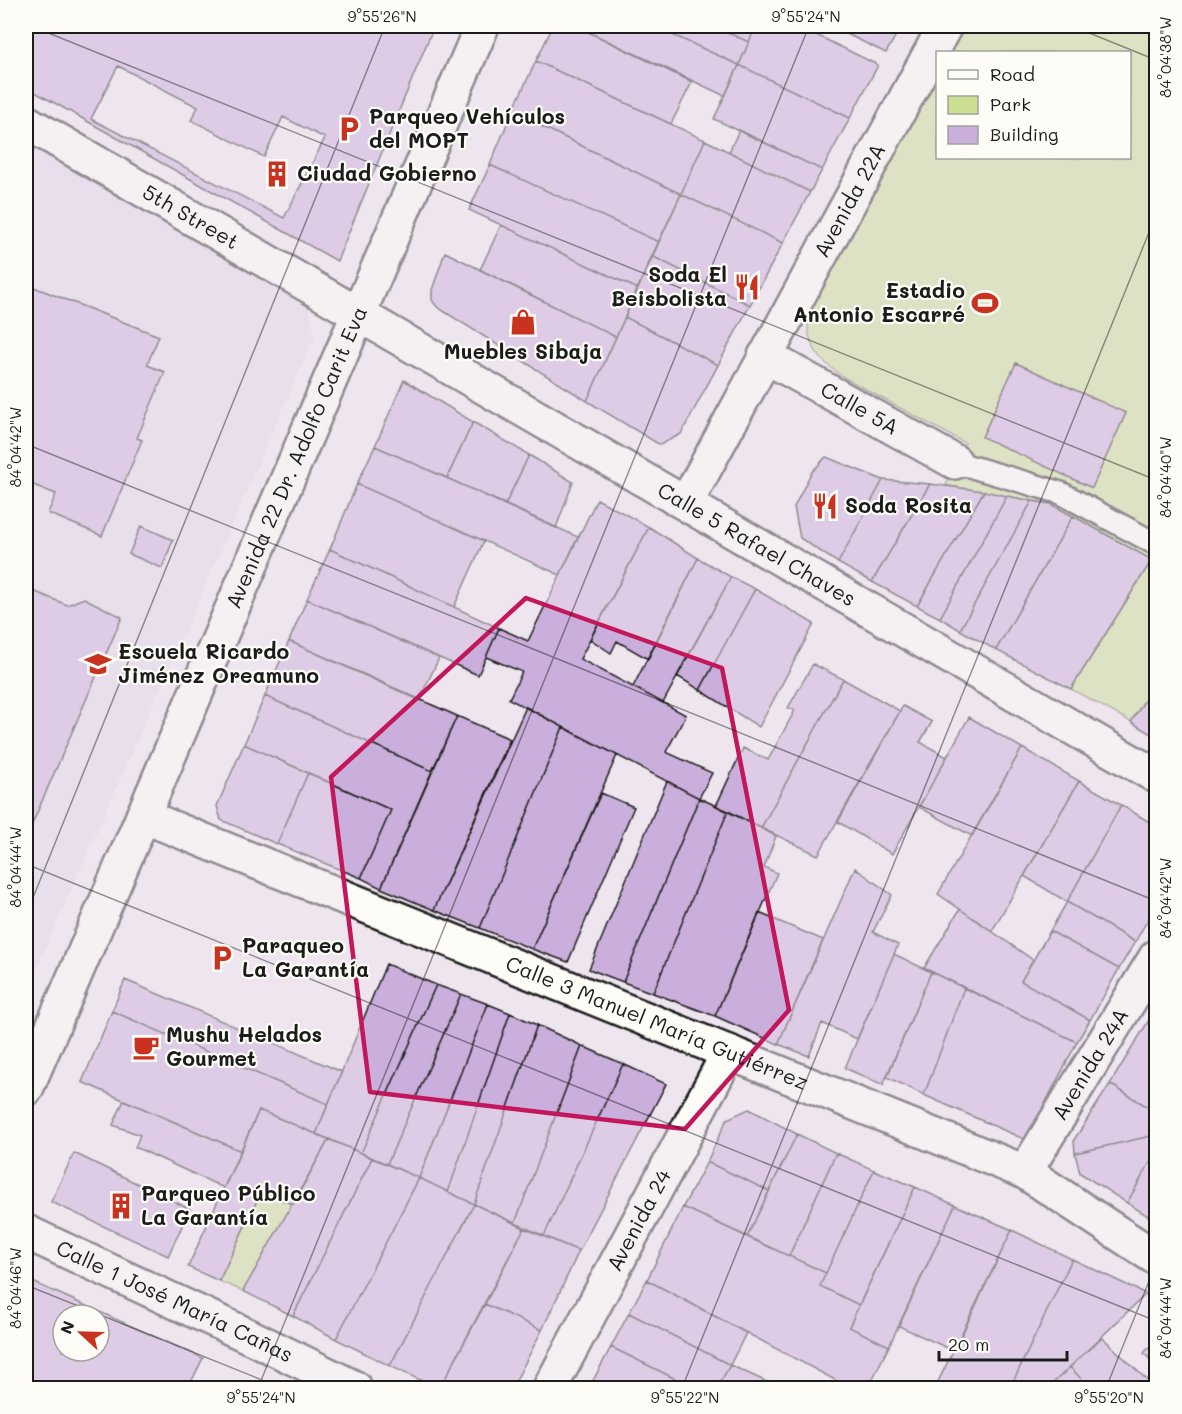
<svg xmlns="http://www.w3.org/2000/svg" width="1182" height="1414" font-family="Mali,sans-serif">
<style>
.built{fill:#e3d4e9}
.green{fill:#cbde92;stroke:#747d57;stroke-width:1.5}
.building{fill:#caaedb;stroke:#1c1c1c;stroke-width:1.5;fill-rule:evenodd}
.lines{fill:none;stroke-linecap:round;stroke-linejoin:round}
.service-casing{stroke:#1c1c1c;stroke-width:26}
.minor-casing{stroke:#1c1c1c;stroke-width:38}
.service{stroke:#fdfcf7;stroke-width:21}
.minor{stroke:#fdfcf7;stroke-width:33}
.marked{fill:none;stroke:#c2185b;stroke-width:4.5;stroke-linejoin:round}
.ticks{fill:none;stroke:#1c1c1c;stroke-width:1.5;stroke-opacity:0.45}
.labels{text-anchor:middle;stroke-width:4.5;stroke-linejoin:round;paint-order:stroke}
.poi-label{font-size:21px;font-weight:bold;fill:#1c1c1c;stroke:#fdfcf7;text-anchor:start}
.street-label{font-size:21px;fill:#1c1c1c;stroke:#fdfcf7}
.neatline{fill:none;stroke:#1c1c1c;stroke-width:2}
.ticks-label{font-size:15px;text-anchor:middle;fill:#1c1c1c}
</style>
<rect width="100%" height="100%" fill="#eee5ef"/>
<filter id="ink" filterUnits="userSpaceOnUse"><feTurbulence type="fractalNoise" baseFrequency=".0167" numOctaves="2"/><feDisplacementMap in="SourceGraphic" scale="12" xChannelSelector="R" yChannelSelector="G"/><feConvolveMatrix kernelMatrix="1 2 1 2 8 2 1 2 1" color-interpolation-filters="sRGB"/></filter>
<g filter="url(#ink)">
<!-- built -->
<path class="built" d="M26,143L307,301L315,335L26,993Z"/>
<!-- green -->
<path class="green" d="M966,26H1156V682L1131,722L1071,689L1152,560L1051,504L946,485L965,443L847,379C828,367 808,351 808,326C808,291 842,245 859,215C885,169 911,123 937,76L938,158H1130V52H951Z
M261,1192L293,1204L243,1291L219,1281Z"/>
<!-- building -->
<path class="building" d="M26,26H434L337,261L26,87Z
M553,26H576L692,82L671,124L536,61Z
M576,26H653L739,65L725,96Z
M653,26H712L749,42L739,65Z
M712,26H756L749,42Z
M756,26H798L878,65L850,118L739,65Z
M830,26H901L886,53Z
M536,61L705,140L681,194L512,112Z
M739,65L850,118L822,170L714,119Z
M118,66L198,107L191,120L264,157L283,117L325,138L284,218L91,119Z
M512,112L681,194L659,242L490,165Z
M739,130L822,170L810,192L729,152Z
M705,140L810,192L783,243L681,194Z
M490,165L659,242L638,289L469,210Z
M681,194L783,243L750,305L652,256Z
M501,225L638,289L616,337L480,270Z
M445,252L616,337L587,401L437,307L432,300V290Z
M652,256L750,305L718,365L625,317Z
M26,284L159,336L147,365L165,372L137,438L142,440L102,536L48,513L56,494L26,482Z
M625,317L718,365L681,434L660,445L587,401Z
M1016,363L1126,413L1092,488L982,437Z
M404,380L473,422L447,478L375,446Z
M473,422L529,455L505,505L447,478Z
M375,446L578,537L560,575L357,484Z
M529,455L573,482L556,528L505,505Z
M826,457L883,480L838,563L800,538L794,507L811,473Z
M883,480L930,484L872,582L838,563Z
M357,484L484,541L454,607L330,549Z
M930,484L984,491L917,606L872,582Z
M984,491L1007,496L940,618L917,606Z
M1007,496L1032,501L960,630L940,618Z
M597,499L649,527L580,659L686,715L666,752L712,773L699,798L509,699L522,672L486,657L499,628L528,641Z
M1032,501L1051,504L1073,516L996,650L960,630Z
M1073,516L1152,560L1071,689L996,650Z
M141,526L173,540L162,568L129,554Z
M649,527L698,558L648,659L617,641L611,653L590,639Z
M330,549L499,628L478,675L307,599Z
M698,558L731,577L663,703L633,687Z
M731,577L755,589L700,690L677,676Z
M26,588L67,605L84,598L122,617L26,838Z
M755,589L814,624L759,727L700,690Z
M307,599L439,658L419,700L289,641Z
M289,641L457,716L432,771L265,696Z
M813,664L843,679L761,828L716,806L743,748L768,760L795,710L788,708Z
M843,679L900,711L818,855L761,828Z
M1156,682V737L1131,722Z
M265,696L432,771L381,888L361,878L391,810L244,744Z
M903,706L932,722L920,742L947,757L892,854L838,822Z
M526,707L563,727L480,928L434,910Z
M457,716L510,739L434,910L381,888Z
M969,717L1022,748L972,836L919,807Z
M563,727L617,755L532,949L480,928Z
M244,744L308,773L277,844L221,820L217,806Z
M1022,748L1079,781L992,931L938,894Z
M308,773L391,810L361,878L277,844Z
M667,781L699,798L623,982L589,969Z
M1079,781L1121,805L1067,902L1024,876Z
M601,793L634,807L568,962L532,949Z
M699,798L728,811L653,993L623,982Z
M1121,805L1156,826V905L1135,942L1067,902Z
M728,811L776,836L764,867L777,873L715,1016L653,993Z
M855,868L892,895L873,932L898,945L857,1039L822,1023L809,1056L778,1044Z
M1067,902L1135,942L1119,969L1050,931Z
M960,909L1033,960L1021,981L1090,1020L1077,1042L924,968Z
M759,913L823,940L778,1044L715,1016Z
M1050,931L1119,969L1090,1020L1021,981Z
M894,954L931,972L883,1085L845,1068Z
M386,964L436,985L361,1153L316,1134Z
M931,972L964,988L924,1095L887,1077Z
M125,980L342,1072L328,1104L112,1011Z
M436,985L461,994L387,1164L361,1153Z
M964,988L1077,1042L1026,1140L924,1095Z
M461,994L488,1004L419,1178L387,1164Z
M488,1004L510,1013L448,1192L419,1178Z
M112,1011L328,1104L316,1134L259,1110L241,1151L82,1082Z
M510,1013L537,1025L474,1204L448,1192Z
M1149,1020L1156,1024V1112L1110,1084Z
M537,1025L582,1046L515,1223L474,1204Z
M582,1046L623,1064L544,1236L515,1223Z
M623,1064L666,1084L579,1251L544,1236Z
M1110,1084L1156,1112V1135L1075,1153L1074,1140Z
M124,1100L241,1151L224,1188L135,1147L140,1135L113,1125Z
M749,1109L797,1134L769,1191L707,1162L727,1119Z
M259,1110L329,1139L293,1204L261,1192L219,1281L188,1267Z
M797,1134L836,1153L789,1256L747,1237Z
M1156,1135V1152L1127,1203L1080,1173L1075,1153Z
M329,1139L372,1158L293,1316L243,1291Z
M1156,1152V1221L1127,1203Z
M74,1153L190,1209L168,1256L51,1202Z
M836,1153L874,1170L826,1273L789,1256Z
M372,1158L419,1178L336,1339L293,1316Z
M707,1162L769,1191L747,1237L683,1207Z
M874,1170L915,1187L859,1305L820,1286Z
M419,1178L474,1204L390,1366L336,1339Z
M915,1187L955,1205L889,1346L849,1327Z
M474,1204L524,1228L440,1388H437L390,1366Z
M955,1205L1012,1230L954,1351L899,1326Z
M683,1207L826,1273L820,1286L859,1305L849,1327L889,1346L868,1388H850L647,1280Z
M524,1228L579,1251L542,1330L485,1304Z
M1012,1230L1072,1259L1010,1388H935Z
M1072,1259L1146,1294L1048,1388H1010Z
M26,1279L203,1358L188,1388H26ZM63,1315H99V1351H63Z
M647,1280L746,1333L730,1365L629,1313Z
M485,1304L542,1330L512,1388H440Z
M629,1313L730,1365L717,1388H694L611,1347Z
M1102,1337L1147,1380L1155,1388H1090L1070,1367Z
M1156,1340V1366L1144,1353Z
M611,1347L694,1388H589Z
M730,1365L780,1388H717Z
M1070,1367L1090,1388H1048Z
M1156,1371V1388H1155L1147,1380Z"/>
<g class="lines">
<!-- service casing -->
<g class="service-casing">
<path id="service" d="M955,462L1061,493L1156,544"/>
</g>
<!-- minor casing -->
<g class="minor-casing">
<g id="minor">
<path id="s1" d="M26,122L1156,776"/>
<path id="s2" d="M765,356L955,462"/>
<path id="s3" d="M686,503L945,26"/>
<path id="s4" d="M143,816L1025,1172L1156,1258"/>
<path id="s5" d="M26,1089L482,26"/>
<path id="s6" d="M1025,1172L1156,957"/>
<path id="s7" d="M26,1232L255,1339L355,1388"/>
<path id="s8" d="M550,1388L729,1052"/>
</g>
</g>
<!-- service -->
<use href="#service" class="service"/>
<!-- minor -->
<use href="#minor" class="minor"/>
</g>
</g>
<!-- marked area -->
<path d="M0 0H1182V1414H0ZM526,598L722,668L789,1010L685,1129L370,1092L331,777Z" fill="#eee5ef" fill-opacity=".55" fill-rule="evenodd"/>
<path class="marked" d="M526,598L722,668L789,1010L685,1129L370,1092L331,777Z"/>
<!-- ticks -->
<path class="ticks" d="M31,26L1156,480M1072,26L1156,60M26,444L1156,901M26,864L1156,1321M26,915L385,26M26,1285L282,1388M258,1388L809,26M682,1388L1156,215M1106,1388L1156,1264"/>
<!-- icons -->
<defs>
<g id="parking-bare" transform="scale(2.07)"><path d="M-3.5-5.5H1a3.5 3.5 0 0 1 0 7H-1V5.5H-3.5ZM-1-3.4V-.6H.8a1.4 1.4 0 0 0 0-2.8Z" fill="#c8321e" stroke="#fdfcf7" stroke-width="2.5" paint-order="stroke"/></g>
<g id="building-bare" transform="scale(2.07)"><path d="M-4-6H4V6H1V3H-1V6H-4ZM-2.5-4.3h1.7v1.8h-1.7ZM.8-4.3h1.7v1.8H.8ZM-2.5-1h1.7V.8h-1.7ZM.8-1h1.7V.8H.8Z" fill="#c8321e" stroke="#fdfcf7" stroke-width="2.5" paint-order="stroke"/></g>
<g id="restaurant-bare" transform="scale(2.07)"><path d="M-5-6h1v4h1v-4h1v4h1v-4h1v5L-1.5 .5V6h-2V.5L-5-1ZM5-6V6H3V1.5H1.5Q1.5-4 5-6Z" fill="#c8321e" stroke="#fdfcf7" stroke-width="2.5" paint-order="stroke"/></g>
<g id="stadium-bare" transform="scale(2.07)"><path d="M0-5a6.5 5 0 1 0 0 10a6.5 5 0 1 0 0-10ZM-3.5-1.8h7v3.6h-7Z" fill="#c8321e" stroke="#fdfcf7" stroke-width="2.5" paint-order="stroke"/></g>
<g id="shop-bare" transform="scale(2.07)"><path d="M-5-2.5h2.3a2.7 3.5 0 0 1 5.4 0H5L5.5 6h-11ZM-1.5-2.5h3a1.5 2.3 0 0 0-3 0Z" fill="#c8321e" stroke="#fdfcf7" stroke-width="2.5" paint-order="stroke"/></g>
<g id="school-bare" transform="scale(2.07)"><path d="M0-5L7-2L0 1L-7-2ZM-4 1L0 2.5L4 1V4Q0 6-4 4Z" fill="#c8321e" stroke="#fdfcf7" stroke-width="2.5" paint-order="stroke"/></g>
<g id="cafe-bare" transform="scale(2.07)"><path d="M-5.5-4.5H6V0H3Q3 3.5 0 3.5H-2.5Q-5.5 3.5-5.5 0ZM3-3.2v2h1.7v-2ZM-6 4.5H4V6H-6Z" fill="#c8321e" stroke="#fdfcf7" stroke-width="2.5" paint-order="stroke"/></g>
</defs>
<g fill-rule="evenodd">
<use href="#parking-bare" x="349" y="129"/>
<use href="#building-bare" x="277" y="174"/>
<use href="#restaurant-bare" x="747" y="287"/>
<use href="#stadium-bare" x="985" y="303"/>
<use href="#shop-bare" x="523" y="322"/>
<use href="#restaurant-bare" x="825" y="506"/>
<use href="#school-bare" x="98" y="664"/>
<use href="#parking-bare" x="222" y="958"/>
<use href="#cafe-bare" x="146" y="1047"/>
<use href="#building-bare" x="121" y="1206"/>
</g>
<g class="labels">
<!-- poi labels -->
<g class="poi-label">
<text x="369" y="124">Parqueo Vehículos<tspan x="369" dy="24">del MOPT</tspan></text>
<text x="297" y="181">Ciudad Gobierno</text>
<text x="727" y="282" text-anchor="end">Soda El<tspan x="727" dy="24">Beisbolista</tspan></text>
<text x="965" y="298" text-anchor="end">Estadio<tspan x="965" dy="24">Antonio Escarré</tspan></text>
<text x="523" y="359" text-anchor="middle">Muebles Sibaja</text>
<text x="845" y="513">Soda Rosita</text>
<text x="118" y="659">Escuela Ricardo<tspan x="118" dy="24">Jiménez Oreamuno</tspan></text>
<text x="242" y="953">Paraqueo<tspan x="242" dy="24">La Garantía</tspan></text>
<text x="166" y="1042">Mushu Helados<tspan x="166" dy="24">Gourmet</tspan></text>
<text x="141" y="1201">Parqueo Público<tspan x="141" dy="24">La Garantía</tspan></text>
</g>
<!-- street labels -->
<g class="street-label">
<text dy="7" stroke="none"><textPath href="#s3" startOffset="344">Avenida 22A</textPath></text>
<text dy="7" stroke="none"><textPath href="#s1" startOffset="190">5th Street</textPath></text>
<text dy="7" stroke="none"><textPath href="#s2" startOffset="108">Calle 5A</textPath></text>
<text dy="7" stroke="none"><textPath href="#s5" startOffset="687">Avenida 22 Dr. Adolfo Carit Eva</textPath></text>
<text dy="7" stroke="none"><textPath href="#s1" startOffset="844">Calle 5 Rafael Chaves</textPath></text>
<text dy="7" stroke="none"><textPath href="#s4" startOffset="554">Calle 3 Manuel María Gutiérrez</textPath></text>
<text dy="7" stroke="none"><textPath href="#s6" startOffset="126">Avenida 24A</textPath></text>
<text dy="7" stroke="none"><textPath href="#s8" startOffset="190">Avenida 24</textPath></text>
<text dy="7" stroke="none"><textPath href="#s7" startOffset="164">Calle 1 José María Cañas</textPath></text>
</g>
</g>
<!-- margin -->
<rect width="1182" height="1414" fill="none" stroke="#fdfcf7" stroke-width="66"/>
<!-- legend -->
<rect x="936" y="51" width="195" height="108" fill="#fdfcf7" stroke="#a3a29f" stroke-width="1.5"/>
<rect x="948" y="70" width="30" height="9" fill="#fdfcf7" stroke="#a3a29f" stroke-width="1.5"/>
<text x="990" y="81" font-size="18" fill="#1c1c1c">Road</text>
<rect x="948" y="96" width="30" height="18" fill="#cbde92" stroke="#a3a29f" stroke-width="1.5"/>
<text x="990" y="111" font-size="18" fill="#1c1c1c">Park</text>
<rect x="948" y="126" width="30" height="18" fill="#caaedb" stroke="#a3a29f" stroke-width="1.5"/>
<text x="990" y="141" font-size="18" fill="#1c1c1c">Building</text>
<!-- north arrow -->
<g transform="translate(81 1333) rotate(292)"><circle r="28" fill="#fdfcf7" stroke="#a3a29f" stroke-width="1.5"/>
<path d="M0-4.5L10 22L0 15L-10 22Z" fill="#c8321e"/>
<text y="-9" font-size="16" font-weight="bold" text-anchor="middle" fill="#1c1c1c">N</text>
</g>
<!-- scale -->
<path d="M939 1351v9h128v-9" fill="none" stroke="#1c1c1c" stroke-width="3"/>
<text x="948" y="1351" font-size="18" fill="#1c1c1c" stroke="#fdfcf7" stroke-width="4.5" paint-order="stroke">20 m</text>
<rect x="33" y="33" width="1116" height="1348" class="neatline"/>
<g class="ticks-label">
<text x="382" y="22">9°55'26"N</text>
<text x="806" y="22">9°55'24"N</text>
<text transform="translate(1166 57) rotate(-90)" y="5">84°04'38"W</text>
<text transform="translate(16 447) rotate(-90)" y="5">84°04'42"W</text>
<text transform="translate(1166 477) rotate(-90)" y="5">84°04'40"W</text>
<text transform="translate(16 867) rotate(-90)" y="5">84°04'44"W</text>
<text transform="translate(1166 898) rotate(-90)" y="5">84°04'42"W</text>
<text transform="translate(16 1288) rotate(-90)" y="5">84°04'46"W</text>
<text transform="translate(1166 1318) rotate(-90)" y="5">84°04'44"W</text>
<text x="261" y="1403">9°55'24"N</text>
<text x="685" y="1403">9°55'22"N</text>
<text x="1109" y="1403">9°55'20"N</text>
</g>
</svg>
